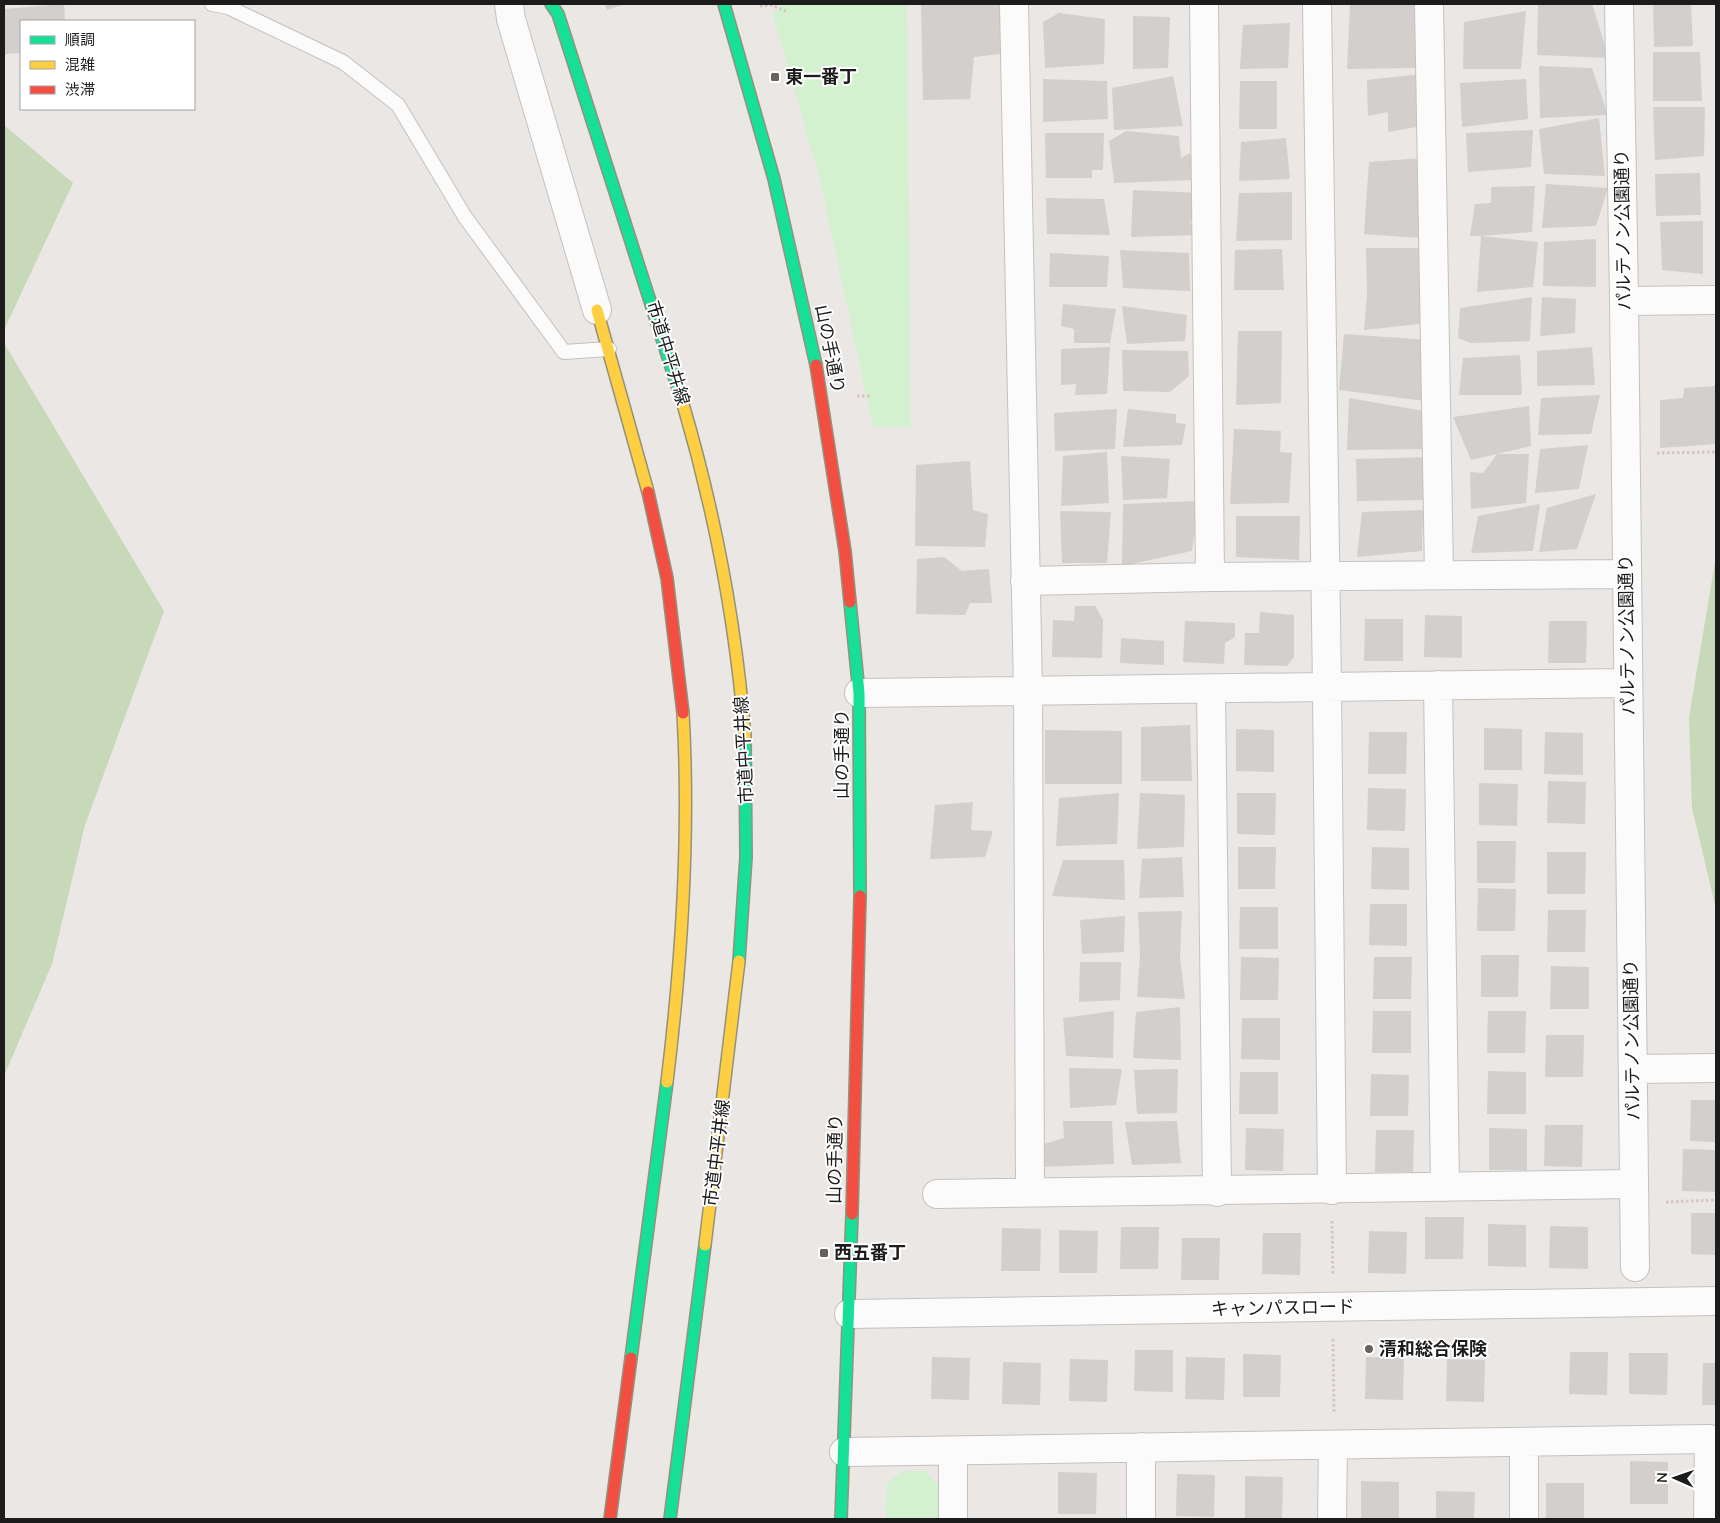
<svg xmlns="http://www.w3.org/2000/svg" width="1720" height="1523" font-family="Mulish,'Noto Sans JP',sans-serif">
<style>
.forest{fill:#c8d9b9}
.park{fill:#d3f1cf}
.building{fill:#d3cfcd}
.lines{fill:none;stroke-linecap:round;stroke-linejoin:round}
.lane-casing{stroke:#c3c2c0;stroke-width:16}
.street-casing{stroke:#c3c2c0;stroke-width:30}
.fast-casing{stroke:#94927d;stroke-width:14}
.slow-casing{stroke:#94927d;stroke-width:14}
.jam-casing{stroke:#94927d;stroke-width:14}
.path{stroke:#d5c5c4;stroke-width:3;stroke-dasharray:2.5 2.5;stroke-linecap:butt}
.lane{stroke:#fcfbfb;stroke-width:14}
.street{stroke:#fcfbfb;stroke-width:28}
.fast{stroke:#16e098;stroke-width:11}
.slow{stroke:#ffcf43;stroke-width:11}
.jam{stroke:#f24e42;stroke-width:11}
.poi-dot{fill:#646362;stroke:#fff;stroke-width:2}
.labels{text-anchor:middle;stroke-width:4;stroke-linejoin:round;paint-order:stroke}
.poi-label{font-size:18px;font-weight:bold;fill:#1c1c1c;stroke:#fff;text-anchor:start}
.street-label{font-size:18px;fill:#1c1c1c;stroke:#fff}
</style>
<rect width="100%" height="100%" fill="#eae7e4"/>
<!-- forest -->
<path class="forest" d="M4,125L73,183L4,330Z
M4,343L164,611L85,825L52,964L4,1076Z
M1716,556V909L1692,808L1689,717Z"/>
<!-- park -->
<path class="park" d="M783,4H907L911,427H873L821,184L773,14Z
M902,1471H925L941,1488V1519H886L887,1484Z"/>
<!-- building -->
<path class="building" d="M64,4L65,21H21V53L4,54V9Z
M605,4H625L607,10Z
M921,4H1005L1000,54L974,57L970,99L923,100Z
M1350,4H1424L1415,68L1347,69Z
M1538,4H1592L1609,58L1537,55Z
M1653,4H1691L1693,46L1654,47Z
M1526,11L1521,69H1463L1464,22Z
M1059,13L1105,19L1104,64L1045,68L1043,22Z
M1133,16L1170,17L1168,68L1133,69Z
M1290,23L1288,68L1240,69L1243,25Z
M1653,52H1700L1702,101H1653Z
M1539,66L1592,68L1608,115L1540,118Z
M1421,74L1428,125L1388,132V112L1368,116L1367,80Z
M1173,76L1183,126L1114,130L1112,88Z
M1043,79L1107,81L1108,119L1043,122Z
M1526,79L1528,119L1462,127L1460,83Z
M1240,81H1277V129H1239Z
M1653,107H1705L1704,156L1655,160Z
M1599,118L1605,176L1544,174L1539,129Z
M1533,130L1531,167L1468,172L1466,133Z
M1126,131L1179,136L1181,158L1190,153L1195,180L1114,183L1109,141Z
M1045,133H1104L1103,170H1092V178H1046Z
M1286,138L1290,179L1239,181L1241,142Z
M1423,158L1433,239L1364,234L1369,162Z
M1700,173L1701,215L1656,216L1655,174Z
M1546,184L1608,188L1596,226L1542,228Z
M1535,186L1532,232L1481,236L1538,242L1533,287L1477,292L1481,236H1470L1475,204L1491,203V187Z
M1133,190L1201,193L1190,222L1199,235L1131,237Z
M1292,192V240L1236,241L1239,193Z
M1046,198L1104,199L1110,235L1047,234Z
M1703,221V274L1662,270L1660,222Z
M1596,239V287L1543,286L1544,242Z
M1366,248H1427L1429,323L1364,330L1367,295Z
M1282,249L1284,290H1234L1235,250Z
M1120,250L1189,253L1190,291L1123,288Z
M1050,253L1109,256L1107,287H1049Z
M1532,297L1530,341L1471,343L1458,338L1460,308Z
M1542,297L1576,299L1575,333L1540,336Z
M1063,304L1116,309L1110,343H1074V329L1061,326Z
M1122,306L1187,315L1185,341L1127,344Z
M1238,331H1282L1281,403L1236,405Z
M1344,334L1428,340L1425,401L1339,390Z
M1110,347L1107,394L1075,395L1076,384L1061,385V349Z
M1592,347L1595,385L1537,386V351Z
M1122,350L1188,351L1189,376L1170,392L1123,391Z
M1520,355L1522,395H1459L1463,358Z
M1716,386V444L1660,448V400L1683,398L1684,388Z
M1600,395L1591,434L1538,435L1541,398Z
M1349,398L1430,412L1428,449L1347,450Z
M1529,406L1531,446L1471,460L1453,417Z
M1117,409L1115,449L1055,451L1054,413Z
M1128,409L1176,414V423L1186,424L1182,445L1123,447Z
M1234,429L1281,431L1280,452L1292,453L1289,503L1230,504Z
M1588,445L1579,489L1535,493L1540,449Z
M1107,452L1109,503L1061,506L1063,456Z
M1497,454H1529L1526,503L1471,509L1470,472L1483,473Z
M1121,456L1170,459L1167,498L1123,500Z
M1433,457L1426,500L1357,501L1356,459Z
M970,461L973,510L988,514L985,547L915,546L916,465Z
M1596,494L1577,549L1539,552L1547,508Z
M1199,501L1192,551L1122,566L1123,504Z
M1540,504L1533,551L1471,553L1478,516Z
M1423,510L1422,551L1357,557L1362,512Z
M1060,511L1111,512L1107,563H1062Z
M1236,516H1300L1299,560L1236,557Z
M944,557L962,571L989,569L992,603H970L965,615L916,614L917,559Z
M1075,606H1095L1103,620L1102,658L1052,657L1053,620L1074,621Z
M1260,612L1294,615V657L1287,666L1244,665L1245,633H1259Z
M1425,615L1462,616V658L1424,657Z
M1365,619H1403V661H1364Z
M1185,621L1235,623V637L1225,643L1224,664L1183,662Z
M1549,621H1587L1586,663H1548Z
M1121,638L1164,641V665L1120,663Z
M1190,725L1192,781H1141V727Z
M1484,728L1522,729V770H1484Z
M1236,729L1274,730V772L1236,771Z
M1045,730L1122,731V784H1045Z
M1369,732H1407L1406,774H1368Z
M1545,732L1583,733V775L1544,774Z
M1548,781L1586,782L1585,824L1547,823Z
M1479,783L1518,784L1517,826L1479,825Z
M1368,788L1406,789L1405,831L1367,830Z
M1119,793L1117,844L1056,846L1059,798Z
M1140,793L1185,795L1184,847L1137,849Z
M1237,793H1276L1275,835L1237,834Z
M973,802L971,830L993,831L985,857L930,859L935,805Z
M1477,841H1516L1515,883H1477Z
M1238,847H1276L1275,889H1238Z
M1372,847L1409,848V890L1371,889Z
M1547,852H1586L1585,894H1547Z
M1182,857L1184,897L1139,898L1142,859Z
M1063,860H1124L1125,900L1052,896Z
M1478,888L1516,889L1515,931H1477Z
M1370,904H1407V946L1369,945Z
M1240,907H1278V949H1239Z
M1548,910H1586L1585,952H1547Z
M1182,911L1180,957L1185,999L1137,997L1140,956L1138,912Z
M1125,916L1124,952L1082,954L1080,920Z
M1481,955H1519L1518,997H1481Z
M1241,957L1279,958L1278,1000H1240Z
M1374,957H1412L1411,999H1373Z
M1080,962H1121L1120,1000L1079,1002Z
M1551,966L1589,967V1009H1550Z
M1180,1007L1181,1060L1133,1058L1136,1012Z
M1114,1011L1113,1058L1066,1056L1063,1018Z
M1373,1011H1411V1053H1372Z
M1488,1011H1526L1525,1053H1487Z
M1242,1018H1280V1060L1241,1059Z
M1546,1035H1584L1583,1077H1545Z
M1069,1068L1122,1069L1116,1105L1070,1108Z
M1178,1069L1177,1113L1137,1114L1134,1070Z
M1488,1071L1526,1072V1114H1487Z
M1240,1072H1278V1114H1239Z
M1371,1074L1409,1075L1408,1116H1370Z
M1691,1100H1716V1142L1690,1141Z
M1063,1121H1112L1114,1164L1042,1167L1044,1144L1064,1138Z
M1177,1121L1181,1163L1132,1165L1125,1122Z
M1545,1125H1583L1582,1167L1544,1166Z
M1246,1128L1284,1129L1283,1171L1245,1170Z
M1489,1128L1527,1129V1170H1489Z
M1376,1130H1414L1413,1172H1375Z
M1683,1149L1716,1150V1192L1682,1191Z
M1691,1213H1716V1255L1691,1254Z
M1425,1217H1464L1463,1259H1425Z
M1488,1224L1526,1225V1267L1488,1266Z
M1550,1226L1588,1227V1269L1549,1268Z
M1121,1227H1159L1158,1269H1120Z
M1002,1228L1041,1229L1040,1271H1001Z
M1059,1230L1098,1231L1097,1273H1059Z
M1369,1231L1407,1232L1406,1274L1368,1273Z
M1263,1233H1301L1300,1275L1262,1274Z
M1182,1238H1220L1219,1280H1181Z
M1135,1350H1173V1392L1134,1391Z
M1570,1352H1608L1607,1395L1569,1394Z
M1629,1353H1668L1667,1395L1629,1394Z
M1243,1354L1281,1355L1280,1397H1243Z
M932,1357L970,1358L969,1400L931,1399Z
M1186,1357L1225,1358L1224,1400L1185,1399Z
M1366,1357L1404,1358L1403,1400L1365,1399Z
M1070,1359L1108,1360L1107,1402L1069,1401Z
M1447,1359L1485,1360L1484,1402L1446,1401Z
M1003,1362L1041,1363L1040,1405L1002,1404Z
M1703,1363H1716V1405H1702Z
M1630,1461L1668,1462V1504H1630Z
M1058,1472L1097,1473L1096,1514H1058Z
M1177,1474L1215,1475L1214,1517L1176,1516Z
M1245,1476L1283,1477L1282,1519H1245Z
M1361,1481L1399,1482V1519H1361Z
M1546,1483H1584V1519H1546Z
M1436,1491L1475,1492L1474,1519H1436Z"/>
<g class="lines">
<!-- lane casing -->
<g class="lane-casing">
<path id="lane" d="M212,4L228,7L343,62L398,105L465,217L564,352L609,349"/>
</g>
<!-- street casing -->
<g class="street-casing">
<path id="street" d="M509,4L511,19L597,310
M1014,4L1028,691L1030,1192
M1204,4L1210,577
M1317,4L1327,687L1332,1190
M1429,4L1439,575
M1619,4L1624,301L1635,1267
M1624,301L1716,300
M1025,581L1210,577L1626,574
M1438,685L1445,1187
M1211,689L1217,1192
M859,693L1627,683
M1633,1069L1716,1068
M937,1194L1634,1184
M849,1314L1716,1301
M953,1451V1519
M844,1452L1709,1439L1708,1519
M1141,1519V1447
M1332,1519L1333,1445
M1524,1519V1442"/>
</g>
<!-- fast casing -->
<g class="fast-casing">
<path id="fast" d="M551,4L558,14L683,404
M724,4L774,179L816,365
M850,602L859,693L860,896
M739,961L746,857L745,737
M631,1358L667,1082
M670,1519L705,1245
M841,1519L852,1214"/>
</g>
<!-- slow casing -->
<g class="slow-casing">
<path id="slow" d="M597,310L648,492
M683,404C715,513 736,624 745,737
M667,1082C682,959 690,836 683,713
M705,1245L739,961"/>
</g>
<!-- jam casing -->
<g class="jam-casing">
<path id="jam" d="M816,365L845,551L850,602
M648,492L667,578L683,713
M852,1214L860,896
M610,1519L631,1358"/>
</g>
<!-- path -->
<path class="path" d="M760,6L771,5L786,11
M857,396H872
M1657,453L1716,452
M1666,1202L1716,1200
M1332,1221L1333,1275
M1333,1339L1334,1412"/>
<!-- lane -->
<use href="#lane" class="lane"/>
<!-- street -->
<use href="#street" class="street"/>
<!-- fast -->
<use href="#fast" class="fast"/>
<!-- slow -->
<use href="#slow" class="slow"/>
<!-- jam -->
<use href="#jam" class="jam"/>
</g>
<!-- markers -->
<g class="poi-dot">
<rect x="770" y="72" width="10" height="10" rx="2.5"/>
<rect x="819" y="1248" width="10" height="10" rx="2.5"/>
<circle cx="1369" cy="1349" r="5"/>
</g>
<g class="labels">
<!-- poi labels -->
<g class="poi-label">
<text x="785" y="83">東一番丁</text>
<text x="834" y="1259">西五番丁</text>
<text x="1379" y="1355">清和総合保険</text>
</g>
<!-- street labels -->
<g class="street-label">
<text transform="translate(1623 230) rotate(-91)" y="6">パルテノン公園通り</text>
<text transform="translate(830 349) rotate(79)" y="6">山の手通り</text>
<text transform="translate(668 353) rotate(73)" y="6">市道中平井線</text>
<text transform="translate(1627 635) rotate(-91)" y="6">パルテノン公園通り</text>
<text transform="translate(744 750) rotate(-93)" y="6">市道中平井線</text>
<text transform="translate(842 754) rotate(-90)" y="6">山の手通り</text>
<text transform="translate(1632 1040) rotate(-91)" y="6">パルテノン公園通り</text>
<text transform="translate(717 1153) rotate(-83)" y="6">市道中平井線</text>
<text transform="translate(835 1159) rotate(-89)" y="6">山の手通り</text>
<text transform="translate(1283 1308) rotate(-1)" y="6">キャンパスロード</text>
</g>
</g>
<!-- border -->
<rect width="1720" height="1523" fill="none" stroke="#1c1c1c" stroke-width="10"/>
<!-- legend -->
<rect x="20" y="20" width="175" height="90" fill="#ffffff" stroke="#a4a4a4"/>
<rect x="30" y="36" width="25" height="8" fill="#16e098" stroke="#a4a4a4"/>
<text x="65" y="45" font-size="15" fill="#1c1c1c">順調</text>
<rect x="30" y="61" width="25" height="8" fill="#ffcf43" stroke="#a4a4a4"/>
<text x="65" y="70" font-size="15" fill="#1c1c1c">混雑</text>
<rect x="30" y="86" width="25" height="8" fill="#f24e42" stroke="#a4a4a4"/>
<text x="65" y="95" font-size="15" fill="#1c1c1c">渋滞</text>
<!-- north arrow -->
<g transform="translate(1675 1478) rotate(272)" stroke="#ffffff" stroke-width="4" paint-order="stroke">
<path d="M0-4L9 19L0 12L-9 19Z" fill="#1c1c1c"/>
<text y="-8" font-size="14" font-weight="bold" text-anchor="middle" fill="#1c1c1c">N</text>
</g>
</svg>
